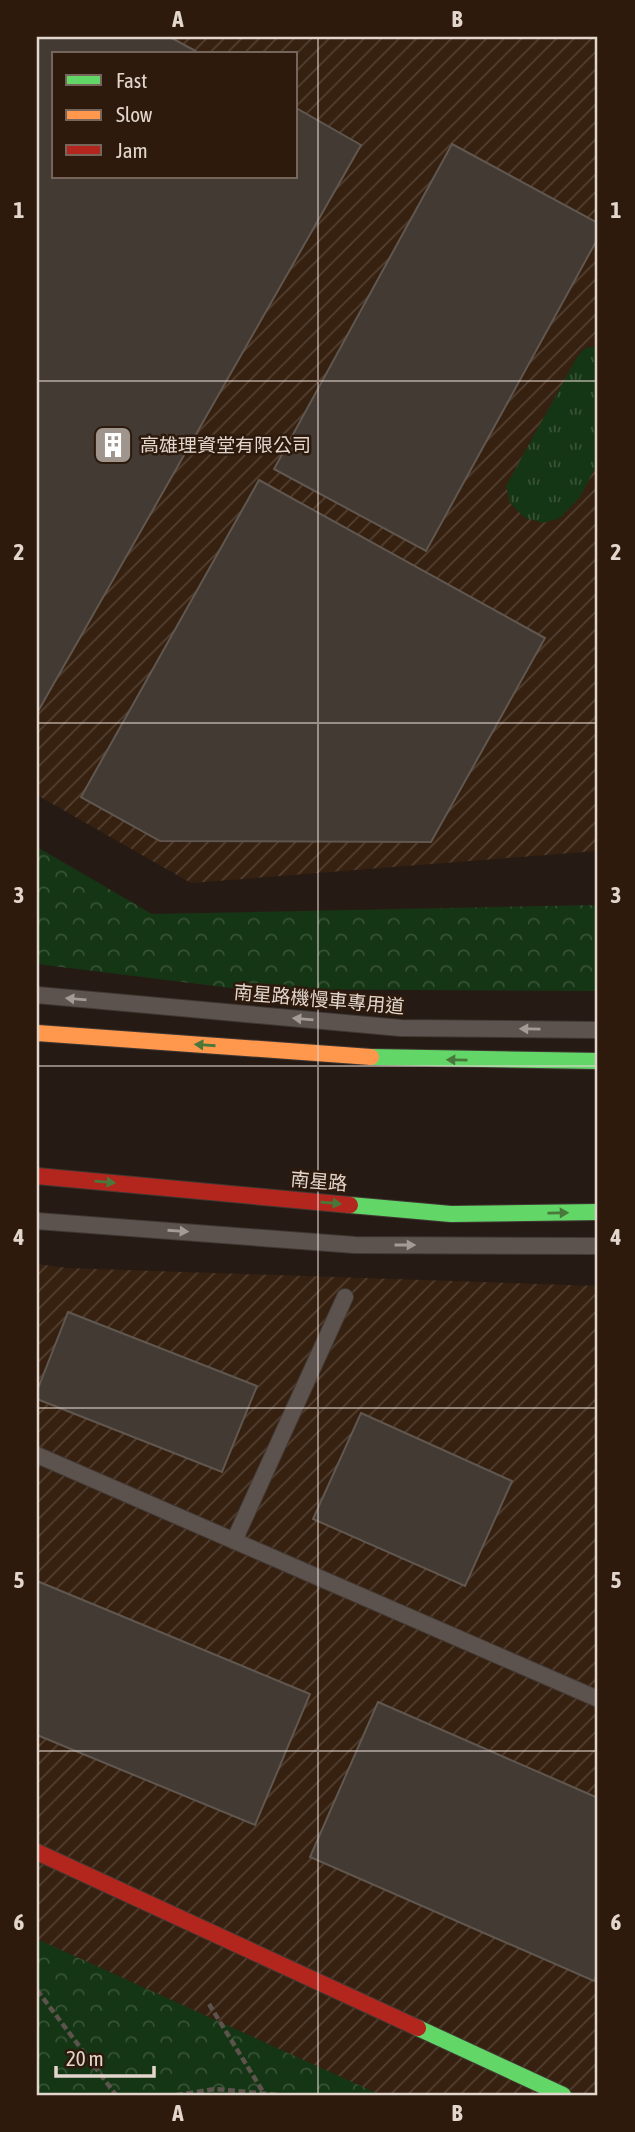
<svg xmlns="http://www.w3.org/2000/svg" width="635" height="2132" font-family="'Asap Condensed','Noto Sans TC',sans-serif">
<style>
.industrial{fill:url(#industrial-furrows);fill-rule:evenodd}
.grass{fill:url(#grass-tufts)}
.forest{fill:url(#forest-crowns)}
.building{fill:#423a33;stroke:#605850;stroke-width:2}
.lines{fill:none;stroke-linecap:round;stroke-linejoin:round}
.lane-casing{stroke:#413833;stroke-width:18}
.fast-casing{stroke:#413833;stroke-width:18}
.slow-casing{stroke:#413833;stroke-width:18}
.jam-casing{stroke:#413833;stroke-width:18}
.path{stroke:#5c534d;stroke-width:4.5;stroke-dasharray:7 3.5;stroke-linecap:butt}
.lane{stroke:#5c534e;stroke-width:16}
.fast{stroke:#63d668;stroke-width:16}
.slow{stroke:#ff974d;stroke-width:16}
.jam{stroke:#b3261e;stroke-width:16}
.oneway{fill:#a69b94}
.oneway2{fill:#48783a}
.grid{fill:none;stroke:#e2d6cd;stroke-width:2;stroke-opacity:0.55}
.labels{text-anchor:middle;stroke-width:5;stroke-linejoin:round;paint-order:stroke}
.poi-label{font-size:19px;fill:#e2d6cd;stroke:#2d1a0d;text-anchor:start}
.street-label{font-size:19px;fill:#e2d6cd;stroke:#2d1a0d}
.neatline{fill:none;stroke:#e2d6cd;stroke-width:2.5}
.grid-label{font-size:23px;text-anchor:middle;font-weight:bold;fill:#e2d6cd}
</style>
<defs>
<pattern id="industrial-furrows" width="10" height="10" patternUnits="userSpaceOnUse" patternTransform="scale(1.75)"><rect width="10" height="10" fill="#36200f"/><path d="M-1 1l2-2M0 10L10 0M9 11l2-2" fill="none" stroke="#534031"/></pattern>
<pattern id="grass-tufts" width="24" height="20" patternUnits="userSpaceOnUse" patternTransform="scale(1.75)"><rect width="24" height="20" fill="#153614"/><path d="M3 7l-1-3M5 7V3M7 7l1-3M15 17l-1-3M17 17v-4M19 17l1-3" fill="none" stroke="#375235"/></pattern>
<pattern id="forest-crowns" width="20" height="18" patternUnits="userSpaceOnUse" patternTransform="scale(1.75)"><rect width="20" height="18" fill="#153614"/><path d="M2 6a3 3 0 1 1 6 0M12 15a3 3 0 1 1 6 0" fill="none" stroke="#375235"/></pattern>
</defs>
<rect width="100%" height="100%" fill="#261b14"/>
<!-- industrial -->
<path class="industrial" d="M37,37H598L597,851L191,883L37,795ZM54,54H296V177H54Z
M37,1264L67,1268L598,1286V2095H37Z"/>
<!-- grass -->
<path class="grass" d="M598,346V462L580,497L560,518L543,523L525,518L510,503L506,486L577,357L585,348Z"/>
<!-- forest -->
<path class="forest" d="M37,847L152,914L598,905V991L239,989L37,964Z
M37,1939L381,2095H37Z"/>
<!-- building -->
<path class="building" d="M37,37H170L201,54H54V177H296V108L361,145L37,713Z
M452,144L598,223V238L426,551L274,469Z
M259,480L545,638L431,842L160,841L81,797Z
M68,1312L257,1386L222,1472L37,1399V1391Z
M361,1413L512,1481L465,1586L313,1519Z
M37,1581L310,1694L255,1825L37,1735Z
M378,1702L598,1798V1971L594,1981L310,1857Z"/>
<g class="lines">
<!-- lane casing -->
<g class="lane-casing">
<path id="lane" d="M37,995L401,1028L598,1030
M37,1221L355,1245L598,1246
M37,1455L598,1699
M234,1541L345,1297"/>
</g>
<!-- fast casing -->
<g class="fast-casing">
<path id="fast" d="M371,1057L598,1061
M350,1205L451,1214L598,1212
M418,2028L563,2095"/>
</g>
<!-- slow casing -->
<g class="slow-casing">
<path id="slow" d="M37,1033L371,1057"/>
</g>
<!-- jam casing -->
<g class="jam-casing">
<path id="jam" d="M37,1176L350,1205
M37,1852L418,2028"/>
</g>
<!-- path -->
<path class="path" d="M37,1990L116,2095
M209,2004L265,2095
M176,2095L216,2089L279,2095"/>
<!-- lane -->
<use href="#lane" class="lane"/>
<!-- fast -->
<use href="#fast" class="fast"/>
<!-- slow -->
<use href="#slow" class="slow"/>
<!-- jam -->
<use href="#jam" class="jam"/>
</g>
<!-- one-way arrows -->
<defs><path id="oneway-solid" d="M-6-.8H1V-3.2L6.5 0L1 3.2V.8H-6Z" transform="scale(1.75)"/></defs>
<g class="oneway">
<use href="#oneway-solid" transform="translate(76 999) rotate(-175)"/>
<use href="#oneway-solid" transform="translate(303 1019) rotate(-175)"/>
<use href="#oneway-solid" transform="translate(530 1029) rotate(-179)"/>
<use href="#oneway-solid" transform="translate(178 1231) rotate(4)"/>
<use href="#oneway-solid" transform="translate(405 1245)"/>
</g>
<g class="oneway2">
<use href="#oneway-solid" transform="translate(205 1045) rotate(-176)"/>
<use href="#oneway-solid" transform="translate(457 1060) rotate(-179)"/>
<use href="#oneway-solid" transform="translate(105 1182) rotate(5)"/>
<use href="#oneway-solid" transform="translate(331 1203) rotate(5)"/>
<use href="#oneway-solid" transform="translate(558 1213) rotate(-1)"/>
</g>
<!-- grid -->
<path class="grid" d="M318,37V2095M37,381H598M37,723H598M37,1066H598M37,1408H598M37,1751H598"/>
<!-- icons -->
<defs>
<g id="building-square" transform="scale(2.0125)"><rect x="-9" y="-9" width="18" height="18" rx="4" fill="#a0958c" stroke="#2d1a0d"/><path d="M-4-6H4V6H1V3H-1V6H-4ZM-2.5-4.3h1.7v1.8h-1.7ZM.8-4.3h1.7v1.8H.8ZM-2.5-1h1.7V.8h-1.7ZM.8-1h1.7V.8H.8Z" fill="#fff"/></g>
</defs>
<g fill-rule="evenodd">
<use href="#building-square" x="113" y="445"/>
</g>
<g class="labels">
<!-- poi labels -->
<g class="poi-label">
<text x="140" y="452">高雄理資堂有限公司</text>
</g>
<!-- street labels -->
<g class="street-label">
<text transform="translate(319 999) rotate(5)" y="7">南星路機慢車專用道</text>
<text transform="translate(319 1181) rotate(5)" y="7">南星路</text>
</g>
</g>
<!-- border -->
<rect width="635" height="2132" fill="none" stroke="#2d1a0d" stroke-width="77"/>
<!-- legend -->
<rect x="52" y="52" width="245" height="126" fill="#2d1a0d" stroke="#75655a" stroke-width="2"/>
<rect x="66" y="75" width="35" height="10" fill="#63d668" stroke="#75655a" stroke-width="2"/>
<text x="116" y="88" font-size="21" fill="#e2d6cd">Fast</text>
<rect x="66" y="110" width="35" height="10" fill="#ff974d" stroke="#75655a" stroke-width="2"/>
<text x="116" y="122" font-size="21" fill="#e2d6cd">Slow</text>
<rect x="66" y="145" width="35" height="10" fill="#b3261e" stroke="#75655a" stroke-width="2"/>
<text x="116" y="158" font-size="21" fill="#e2d6cd">Jam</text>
<!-- scale -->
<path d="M56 2066v10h98v-10" fill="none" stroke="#e2d6cd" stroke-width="3.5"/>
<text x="66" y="2066" font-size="21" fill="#e2d6cd" stroke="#2d1a0d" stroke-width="5" paint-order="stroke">20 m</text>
<rect x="38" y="38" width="558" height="2056" class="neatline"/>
<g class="grid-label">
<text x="178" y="27">A</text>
<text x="457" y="27">B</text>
<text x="19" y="218">1</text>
<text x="616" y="218">1</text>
<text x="19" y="560">2</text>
<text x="616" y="560">2</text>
<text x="19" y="903">3</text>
<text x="616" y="903">3</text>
<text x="19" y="1245">4</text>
<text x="616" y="1245">4</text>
<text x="19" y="1588">5</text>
<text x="616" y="1588">5</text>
<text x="19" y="1930">6</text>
<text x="616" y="1930">6</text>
<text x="178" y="2121">A</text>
<text x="457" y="2121">B</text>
</g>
</svg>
